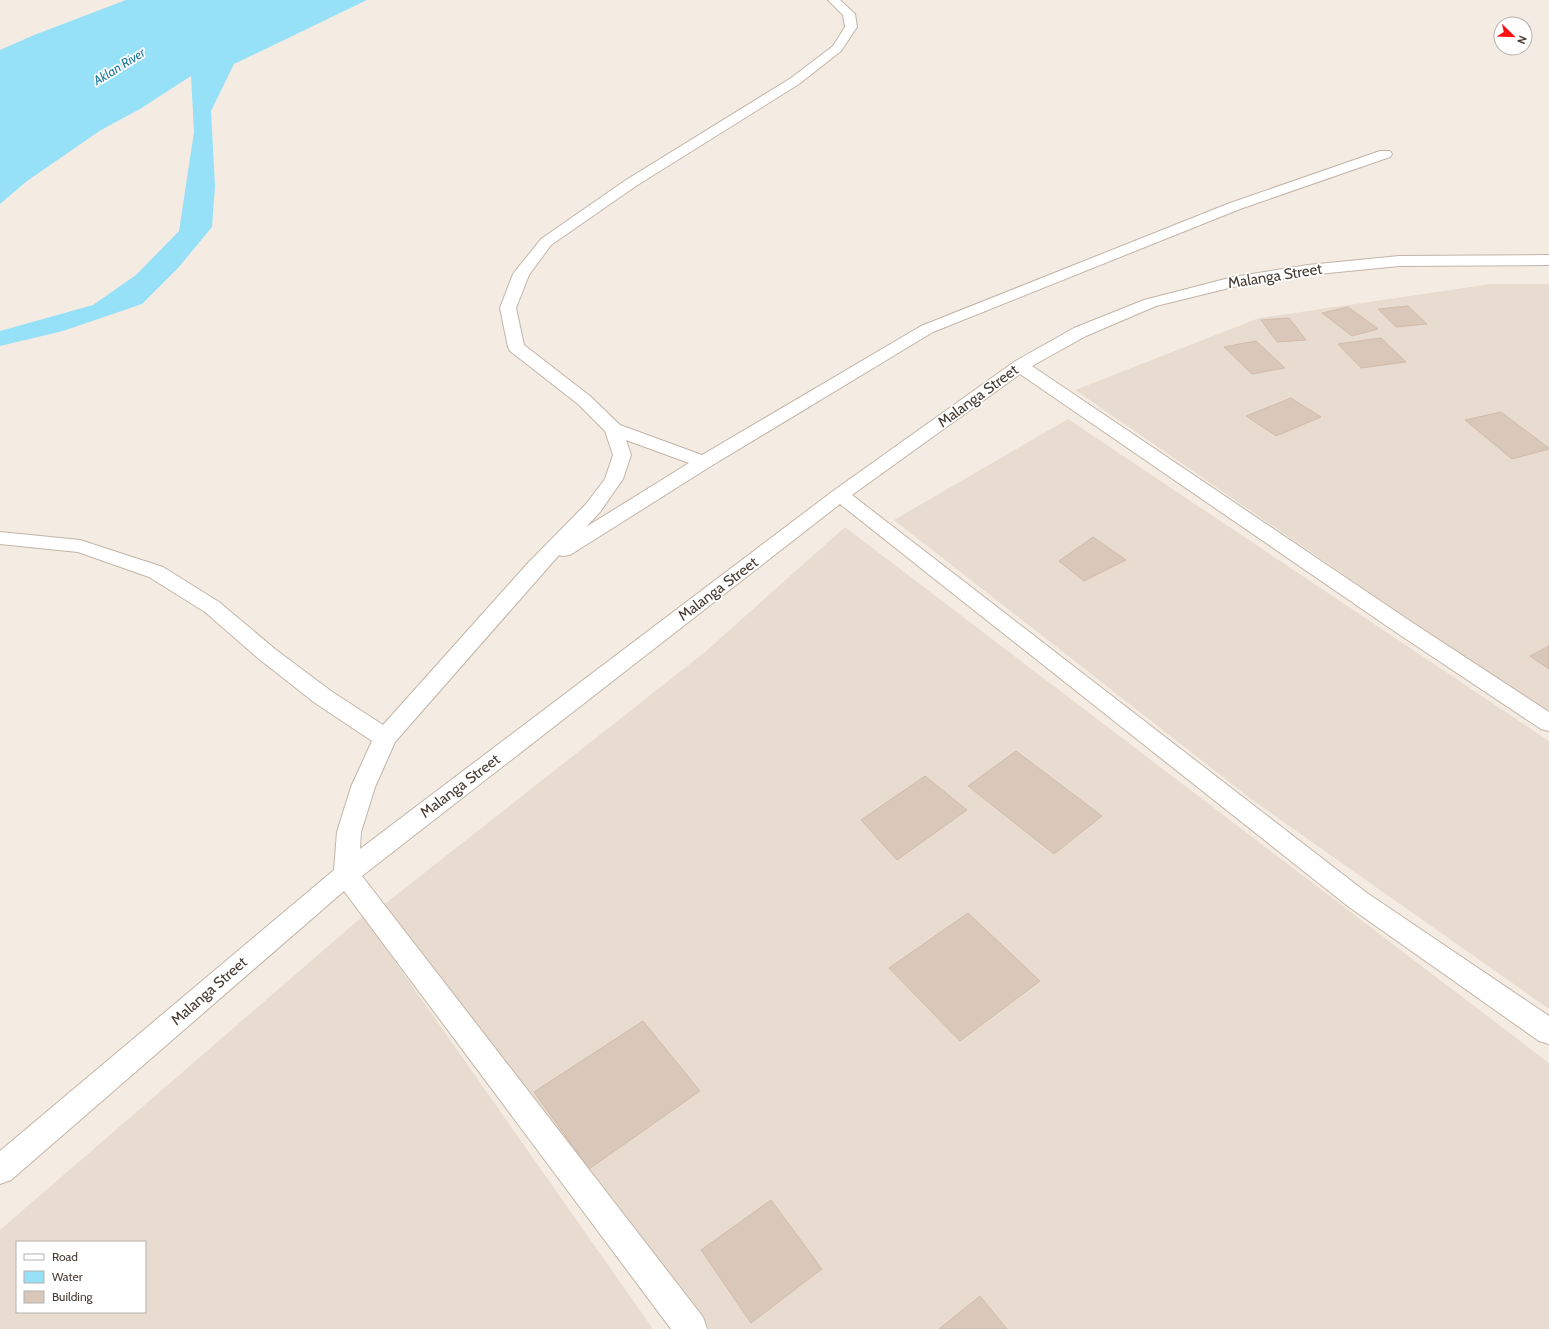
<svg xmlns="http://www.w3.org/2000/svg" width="1549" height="1329" font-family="Cabin,sans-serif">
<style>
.residential{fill:#e8dcd0;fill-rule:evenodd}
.water{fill:#97e1f8}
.building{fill:#d9c8ba;stroke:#d2bba9}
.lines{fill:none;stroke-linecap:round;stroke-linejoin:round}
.minor-casing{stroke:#c3b4a7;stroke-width:2}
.minor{fill:#fff;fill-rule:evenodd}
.labels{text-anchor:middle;stroke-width:3.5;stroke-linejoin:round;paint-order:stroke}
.far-water-label{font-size:13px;font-style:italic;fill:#1d7b9b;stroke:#fff}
.street-label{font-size:15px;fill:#463b32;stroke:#fff}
</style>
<rect width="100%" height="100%" fill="#f4ece2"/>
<!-- residential -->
<path class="residential" d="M1491,284H1549V711L1459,654L1075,390L1259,318Z
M1068,419L1549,741V1009L1251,799L894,520Z
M845,527L1549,1063V1329H702L381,907L705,652Z
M363,916L653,1329H0V1230ZM17,1242H145V1312H17Z"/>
<!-- water -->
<path class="water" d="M126,0H367L234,64L211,111L215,186L212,227L178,268L142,304L63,331L0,346V331L93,305L136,275L179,231L194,132L191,76L140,109L101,130L27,181L0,204V50L34,35Z"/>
<!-- building -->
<path class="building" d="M1408,306L1427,324L1396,327L1378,309Z
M1348,307L1378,329L1352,336L1322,313Z
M1289,318L1306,340L1277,342L1261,320Z
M1381,338L1406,362L1361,368L1338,344Z
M1256,341L1285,368L1252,374L1224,347Z
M1291,398L1321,417L1276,436L1246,416Z
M1501,412L1549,448V449L1512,459L1465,420Z
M1093,537L1126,560L1084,581L1059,561Z
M1549,646V669L1530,656Z
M1016,751L1102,816L1054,854L968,786Z
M925,776L967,810L897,860L861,820Z
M968,913L1040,981L960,1041L889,968Z
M643,1021L700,1091L589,1169L534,1092Z
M771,1200L822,1269L751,1323L701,1250Z
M980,1296L1007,1329H939Z"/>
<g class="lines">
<!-- minor casing -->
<g class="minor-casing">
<path id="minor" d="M828,0H840L855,14L857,27L841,51L799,84L636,186L551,245L529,275L516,308L524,345L590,396L620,425L702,455L921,326L1230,203L1380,151H1390L1392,154L1390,157L1240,209L933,332L711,466L570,555L563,556L559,555L395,742L375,787L361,832L360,849L833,491L1014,362L1074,328L1144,300L1233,277L1308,265L1399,256L1549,255V265L1399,266L1308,275L1233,287L1156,306L1086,336L1032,366L1413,623L1549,712V731L1541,729L1397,633L1020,374L852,495L1367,893L1549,1016V1044L1539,1041L1349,907L840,504L362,876L703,1317L707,1329H671L344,891L11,1180L0,1184V1151L334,870L337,832L351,787L372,741L315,703L259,659L205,612L149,577L78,552L0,544V532L80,540L163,567L219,602L275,649L331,691L383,725L528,563L586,504L605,479L613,455L605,431L578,404L510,351L508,347L500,308L513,274L541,239L626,180L791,78L833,46L845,27L843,15ZM626,440L689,463L586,527L600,512L623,479L631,455Z"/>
</g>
<!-- minor -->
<use href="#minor" class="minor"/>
</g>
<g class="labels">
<!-- far-water labels -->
<g class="far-water-label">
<text transform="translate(119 66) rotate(-32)" y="5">Aklan River</text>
</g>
<!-- street labels -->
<g class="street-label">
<text transform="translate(1275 276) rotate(-9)" y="5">Malanga Street</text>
<text transform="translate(978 396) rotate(-36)" y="5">Malanga Street</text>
<text transform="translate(718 589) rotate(-37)" y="5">Malanga Street</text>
<text transform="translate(460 786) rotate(-37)" y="5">Malanga Street</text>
<text transform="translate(209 991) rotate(-41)" y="5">Malanga Street</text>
</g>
</g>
<!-- legend -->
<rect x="16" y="1241" width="130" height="72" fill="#ffffff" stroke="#b5b1ad"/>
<rect x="24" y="1254" width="20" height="6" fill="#ffffff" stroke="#b5b1ad"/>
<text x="52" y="1261" font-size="12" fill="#463b32">Road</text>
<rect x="24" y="1271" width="20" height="12" fill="#97e1f8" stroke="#b5b1ad"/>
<text x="52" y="1281" font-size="12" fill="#463b32">Water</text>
<rect x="24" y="1291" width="20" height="12" fill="#d9c8ba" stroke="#b5b1ad"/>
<text x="52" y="1301" font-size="12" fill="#463b32">Building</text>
<!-- north arrow -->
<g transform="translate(1513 36) rotate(113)"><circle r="19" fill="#ffffff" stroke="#b5b1ad"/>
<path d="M0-3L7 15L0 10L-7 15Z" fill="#ff0e12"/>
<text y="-6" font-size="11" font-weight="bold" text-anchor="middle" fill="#463b32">N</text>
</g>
</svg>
